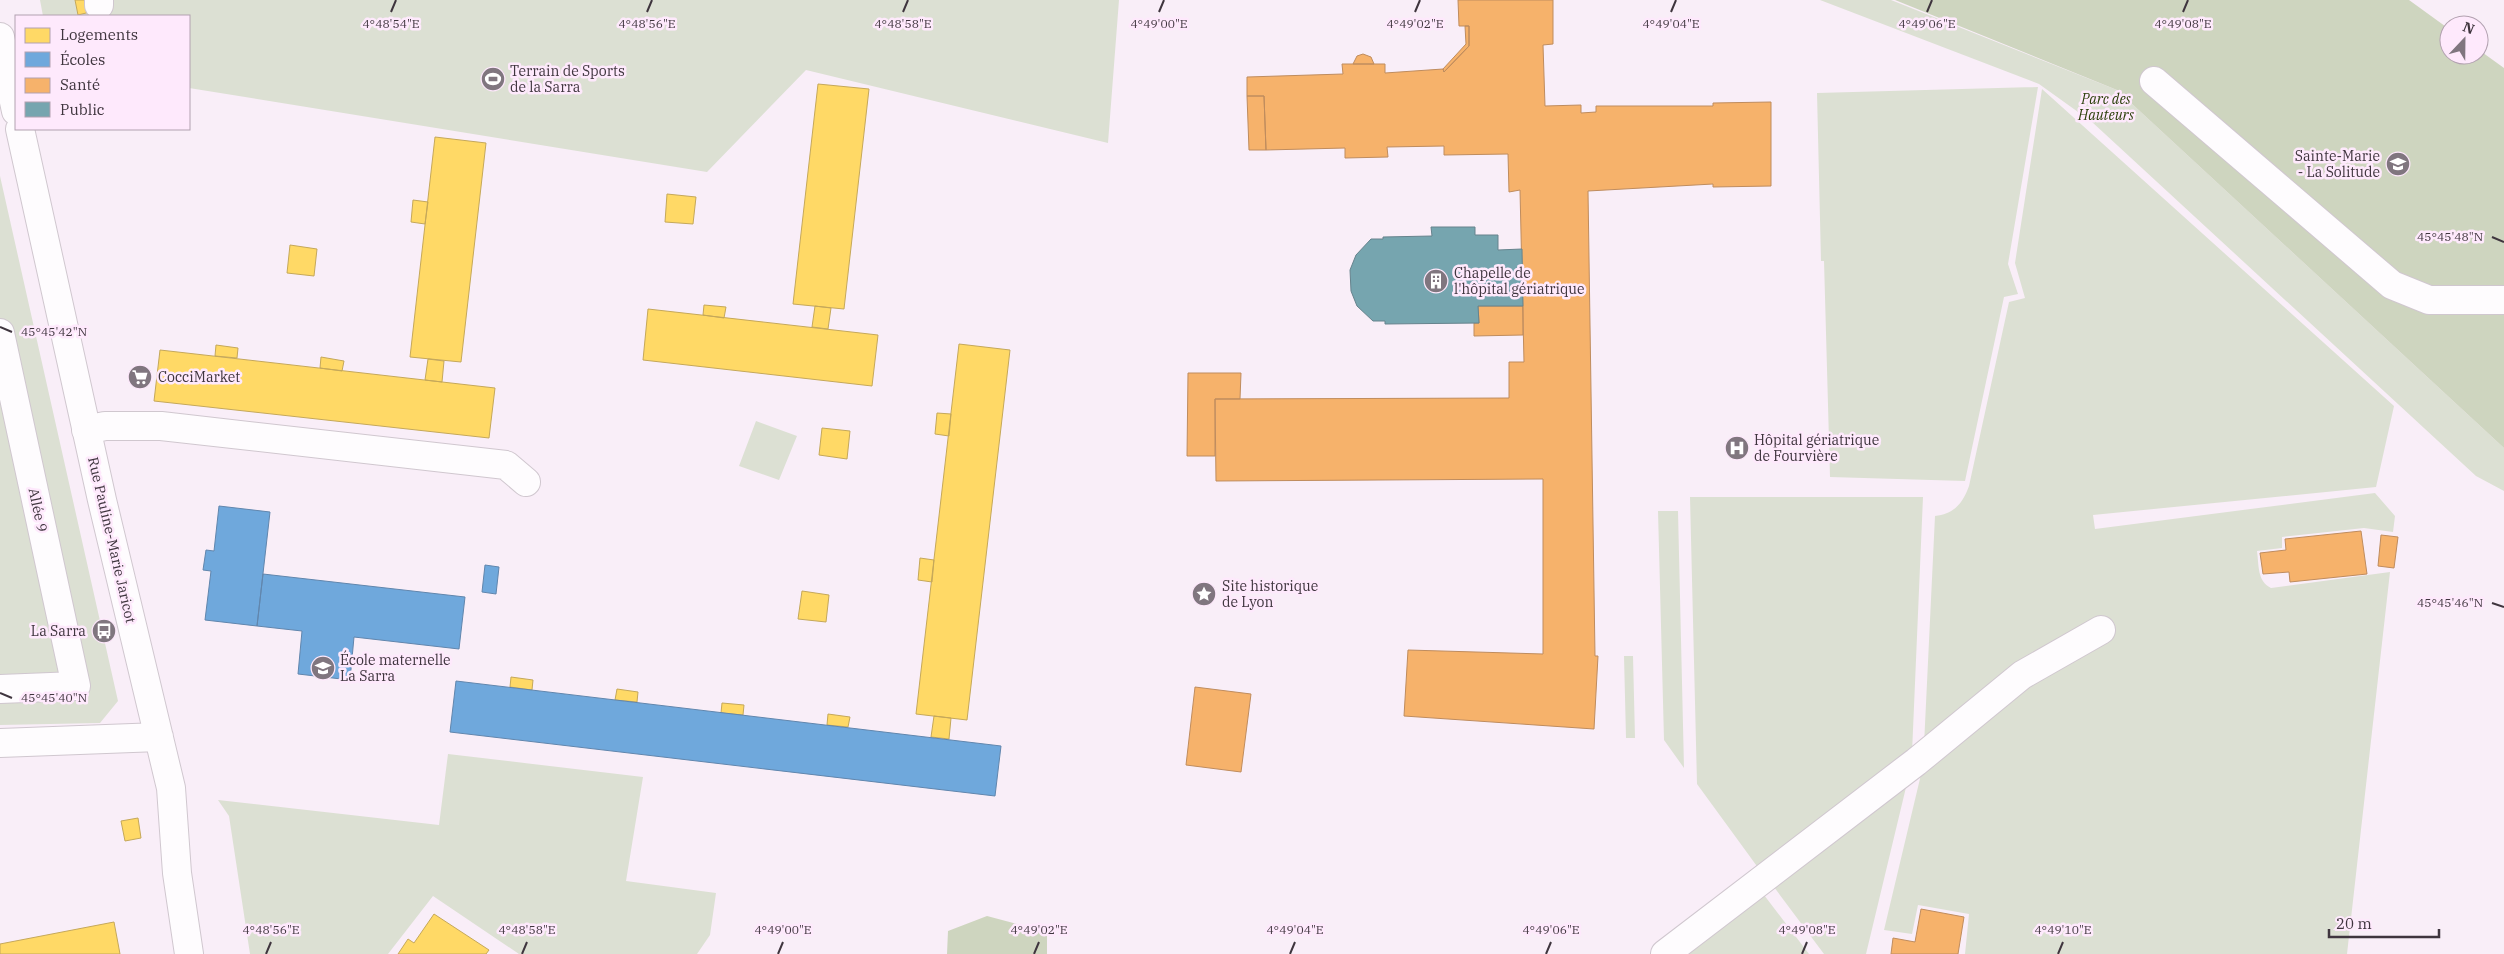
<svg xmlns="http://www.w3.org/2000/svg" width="2504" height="954" font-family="'IBM Plex Serif',serif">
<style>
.green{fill:#dce0d3}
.forest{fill:#ced5bf}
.homes{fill:#ffd966;stroke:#c5a85a}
.schools{fill:#6fa8dc;stroke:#6186ad}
.health{fill:#f6b26b;stroke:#bf8c5e}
.public{fill:#76a5af;stroke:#66838d}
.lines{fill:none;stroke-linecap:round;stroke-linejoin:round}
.minor-casing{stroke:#d0c7cf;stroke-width:30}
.minor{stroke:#fefcfe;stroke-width:28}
.ticks{fill:none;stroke:#3f353e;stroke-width:2}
.labels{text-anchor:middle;stroke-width:5;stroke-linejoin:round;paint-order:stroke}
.poi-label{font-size:14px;fill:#3f353e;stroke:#fee9fc;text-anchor:start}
.park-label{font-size:14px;font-style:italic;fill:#2b400a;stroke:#fee9fc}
.street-label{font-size:14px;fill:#3f353e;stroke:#fee9fc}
.ticks-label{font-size:12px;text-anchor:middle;fill:#3f353e;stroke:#fee9fc;stroke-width:5;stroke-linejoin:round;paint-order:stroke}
</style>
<rect width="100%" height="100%" fill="#f9eef8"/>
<!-- green -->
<path class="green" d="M40,0H1119L1108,143L806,70L707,172L189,88V16H43Z
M1820,0H1891L2117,90L2504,448V491L2476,476L2092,122L2039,84Z
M2038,87L2008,264L2018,294L2004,297L1965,481L1830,477L1824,261H1821L1817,93Z
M2042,89L2394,406L2376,487L2093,515L2095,529L2375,493L2395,516L2393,532L2364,528L2282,537V548L2257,551C2259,565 2257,581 2271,588L2390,572L2347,954H1965L1969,914L1918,905L1912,934L1884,930L1923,766L1935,516C1954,514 1963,503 1969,486L2009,302L2025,298L2015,263Z
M0,176L118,701L100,723L0,725Z
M756,421L797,436L779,480L739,466Z
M1690,497H1923L1912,753L1759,869L1697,784Z
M1658,511H1678L1684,768L1664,740Z
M1624,656H1633L1635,738H1626Z
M448,754L643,777L626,881L716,893L710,935L697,954H519L433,896L388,954H250L229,816L218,800L439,825Z
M1908,779L1866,954H1824L1771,883Z
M1761,891L1809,954H1680Z"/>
<!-- forest -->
<path class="forest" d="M1895,0H2409L2449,29V55H2479V50L2504,68V448L2117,90Z
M987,916L1047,932V954H947L948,931Z"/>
<!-- homes -->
<path class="homes" d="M75,0H88L90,12L78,15Z
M818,84L869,89L844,309L793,304Z
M435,137L486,143L461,362L410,357Z
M667,194L696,197L693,224L665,222Z
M413,200L428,202L425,224L411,222Z
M290,245L317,249L314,276L287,273Z
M704,305L726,307L724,318L703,315Z
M815,306L831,308L828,329L812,327Z
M648,309L878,335L872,386L643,360Z
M959,344L1010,350L967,720L916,714Z
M216,345L238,348L237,358L215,356Z
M160,350L495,388L489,438L154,401Z
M321,357L344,361L342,371L320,368Z
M428,359L444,361L442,382L425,380Z
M937,413L951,414L949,436L935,434Z
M822,428L850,431L847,459L819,455Z
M920,558L934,560L932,582L918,580Z
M802,591L829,595L826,622L798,619Z
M511,677L533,680L532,690L510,687Z
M617,689L638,692L637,702L615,700Z
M722,703L744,705L743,715L721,713Z
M828,714L850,717L848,727L827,725Z
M934,716L951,718L949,739L931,737Z
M138,818L141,838L125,841L121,821Z
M434,914L489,950L486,954H398L408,939L414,943Z
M114,922L120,954H0V944Z"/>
<!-- schools -->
<path class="schools" d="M219,506L270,512L257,626L205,620L211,571L203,570L206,550L214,551Z
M485,565L499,567L496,594L482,592Z
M263,574L465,597L459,649L354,637L350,680L298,674L302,631L257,626Z
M456,681L1001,746L995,796L450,732Z"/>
<!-- health -->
<path class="health" d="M1458,0H1553V44L1543,45L1545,106L1581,105V113L1596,112V106H1713V103L1771,102V186L1713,187V184L1588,191L1595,656H1598L1594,729L1404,716L1408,650L1543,654V479L1216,481L1215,399L1509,398V362H1524L1520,190L1509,192L1508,154L1444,155V146L1387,147L1388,157L1345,158V148L1266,150L1264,96H1247V77L1343,74L1342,64H1385V73L1443,69L1444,72L1469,46V26H1459Z
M1465,26H1469V46L1444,72L1443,69L1466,44Z
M1363,54L1371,57L1374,64H1353L1357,56Z
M1247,96H1264L1266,150H1249Z
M1478,306H1523V335L1474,336V323H1479Z
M1188,373H1241L1240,399H1215V456H1187Z
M2361,531L2367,574L2290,582L2289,572L2263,574L2260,553L2286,550L2285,539Z
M2381,535L2398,537L2394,568L2378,566Z
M1195,687L1251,694L1241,772L1186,765Z
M1921,909L1964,917L1958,954H1891L1893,938L1915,942Z"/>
<!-- public -->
<path class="public" d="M1431,227H1475V235H1498V250L1522,249L1523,306H1478L1479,323L1385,324V321H1373L1357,306L1351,291L1350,270L1356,255L1371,239H1383V237L1432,236Z"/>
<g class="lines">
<!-- minor casing -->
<g class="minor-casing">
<path id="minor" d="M99,5V0
M0,37L16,111
M2154,81L2392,285L2429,300H2504
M20,129L102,500L171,788L177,873L189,954
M0,333L76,686L0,689
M86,430L105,426H161L506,465L526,482
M0,743L159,737
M1665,954L1916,762L2022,675L2101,630"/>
</g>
<!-- minor -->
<use href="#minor" class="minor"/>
</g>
<!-- ticks -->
<path class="ticks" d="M391,12L396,0M647,12L652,0M903,12L908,0M1159,12L1164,0M1415,12L1420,0M1671,12L1676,0M1927,12L1932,0M2183,12L2188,0M2492,237L2504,242M0,327L12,332M2492,603L2504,607M0,693L12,698M266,954L271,942M522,954L527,942M778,954L783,942M1034,954L1039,942M1290,954L1295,942M1546,954L1551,942M1802,954L1807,942M2058,954L2063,942"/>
<!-- icons -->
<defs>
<g id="stadium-disc" transform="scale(1.25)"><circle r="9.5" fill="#80767f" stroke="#fee9fc"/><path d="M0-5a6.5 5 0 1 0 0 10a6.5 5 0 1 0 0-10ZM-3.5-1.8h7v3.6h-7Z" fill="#fff"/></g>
<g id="school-disc" transform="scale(1.25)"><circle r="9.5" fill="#80767f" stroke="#fee9fc"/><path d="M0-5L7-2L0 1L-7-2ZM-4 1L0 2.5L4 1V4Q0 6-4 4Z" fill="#fff"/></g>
<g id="building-disc" transform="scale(1.25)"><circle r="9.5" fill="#80767f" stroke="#fee9fc"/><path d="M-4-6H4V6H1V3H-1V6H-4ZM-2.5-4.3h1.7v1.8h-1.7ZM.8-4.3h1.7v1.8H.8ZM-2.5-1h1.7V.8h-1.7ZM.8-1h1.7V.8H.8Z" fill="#fff"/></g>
<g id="supermarket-disc" transform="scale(1.25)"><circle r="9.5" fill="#80767f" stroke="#fee9fc"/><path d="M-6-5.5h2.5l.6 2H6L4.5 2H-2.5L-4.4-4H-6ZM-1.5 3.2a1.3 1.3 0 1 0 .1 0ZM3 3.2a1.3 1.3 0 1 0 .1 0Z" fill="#fff"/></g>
<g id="hospital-disc" transform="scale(1.25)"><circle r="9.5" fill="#80767f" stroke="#fee9fc"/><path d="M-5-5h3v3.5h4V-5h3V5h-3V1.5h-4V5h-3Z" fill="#fff"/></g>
<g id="sight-disc" transform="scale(1.25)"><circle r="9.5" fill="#80767f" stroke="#fee9fc"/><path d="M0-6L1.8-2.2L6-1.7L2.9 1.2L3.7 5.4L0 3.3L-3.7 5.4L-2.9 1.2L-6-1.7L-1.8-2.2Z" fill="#fff"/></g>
<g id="bus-disc" transform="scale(1.25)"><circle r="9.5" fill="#80767f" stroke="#fee9fc"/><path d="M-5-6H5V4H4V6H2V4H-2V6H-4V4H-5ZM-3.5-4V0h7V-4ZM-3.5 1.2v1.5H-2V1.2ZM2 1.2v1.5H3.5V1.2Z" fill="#fff"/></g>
</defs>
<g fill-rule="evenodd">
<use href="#stadium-disc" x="493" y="79"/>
<use href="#school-disc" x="2398" y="164"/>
<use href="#building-disc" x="1436" y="281"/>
<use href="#supermarket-disc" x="140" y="377"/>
<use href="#hospital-disc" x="1737" y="448"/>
<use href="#sight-disc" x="1204" y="594"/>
<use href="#bus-disc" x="104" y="631"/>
<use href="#school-disc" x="323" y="668"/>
</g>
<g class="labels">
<!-- poi labels -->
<g class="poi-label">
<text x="510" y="76">Terrain de Sports<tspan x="510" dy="16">de la Sarra</tspan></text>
<text x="2380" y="161" text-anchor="end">Sainte-Marie<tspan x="2380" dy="16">- La Solitude</tspan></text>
<text x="1454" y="278">Chapelle de<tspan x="1454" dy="16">l'hôpital gériatrique</tspan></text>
<text x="158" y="382">CocciMarket</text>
<text x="1754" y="445">Hôpital gériatrique<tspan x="1754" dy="16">de Fourvière</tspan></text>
<text x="1222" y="591">Site historique<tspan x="1222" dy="16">de Lyon</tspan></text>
<text x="86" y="636" text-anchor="end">La Sarra</text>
<text x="340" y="665">École maternelle<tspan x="340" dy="16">La Sarra</tspan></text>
</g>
<!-- park labels -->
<g class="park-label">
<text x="2106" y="104">Parc des<tspan x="2106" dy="16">Hauteurs</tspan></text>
</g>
<!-- street labels -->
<g class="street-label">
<text transform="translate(38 510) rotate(78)" y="5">Allée 9</text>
<text transform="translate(112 540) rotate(77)" y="5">Rue Pauline-Marie Jaricot</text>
</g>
</g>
<g class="ticks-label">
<text x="391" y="28">4°48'54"E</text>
<text x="647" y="28">4°48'56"E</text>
<text x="1159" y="28">4°49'00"E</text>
<text x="1415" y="28">4°49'02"E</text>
<text x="1671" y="28">4°49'04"E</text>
<text x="2183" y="28">4°49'08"E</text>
<text x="903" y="28">4°48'58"E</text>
<text x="1927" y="28">4°49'06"E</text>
<text x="2450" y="241">45°45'48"N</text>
<text x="54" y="336">45°45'42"N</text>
<text x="2450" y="607">45°45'46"N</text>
<text x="54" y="702">45°45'40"N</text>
<text x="271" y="934">4°48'56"E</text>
<text x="527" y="934">4°48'58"E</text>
<text x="783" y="934">4°49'00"E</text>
<text x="1039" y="934">4°49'02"E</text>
<text x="1295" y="934">4°49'04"E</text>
<text x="1551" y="934">4°49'06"E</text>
<text x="1807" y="934">4°49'08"E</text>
<text x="2063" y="934">4°49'10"E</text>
</g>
<!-- legend -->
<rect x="15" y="15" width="175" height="115" fill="#fee9fc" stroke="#b2a1b0"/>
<rect x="25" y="28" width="25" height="15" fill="#ffd966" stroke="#b2a1b0"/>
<text x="60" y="40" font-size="15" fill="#3f353e">Logements</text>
<rect x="25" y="52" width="25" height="15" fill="#6fa8dc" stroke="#b2a1b0"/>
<text x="60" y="65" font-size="15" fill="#3f353e">Écoles</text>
<rect x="25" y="78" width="25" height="15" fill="#f6b26b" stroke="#b2a1b0"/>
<text x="60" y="90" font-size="15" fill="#3f353e">Santé</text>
<rect x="25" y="102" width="25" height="15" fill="#76a5af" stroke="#b2a1b0"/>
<text x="60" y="115" font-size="15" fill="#3f353e">Public</text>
<!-- north arrow -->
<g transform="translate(2464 40) rotate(22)"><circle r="24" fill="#fee9fc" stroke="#b2a1b0"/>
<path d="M0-4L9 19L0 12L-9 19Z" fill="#80767f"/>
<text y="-8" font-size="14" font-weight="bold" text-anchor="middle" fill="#3f353e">N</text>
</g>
<!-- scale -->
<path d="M2329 929v8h110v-8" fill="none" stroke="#3f353e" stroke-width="2.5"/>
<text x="2336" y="929" font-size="15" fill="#3f353e" stroke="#fee9fc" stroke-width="4" paint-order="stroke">20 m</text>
</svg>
